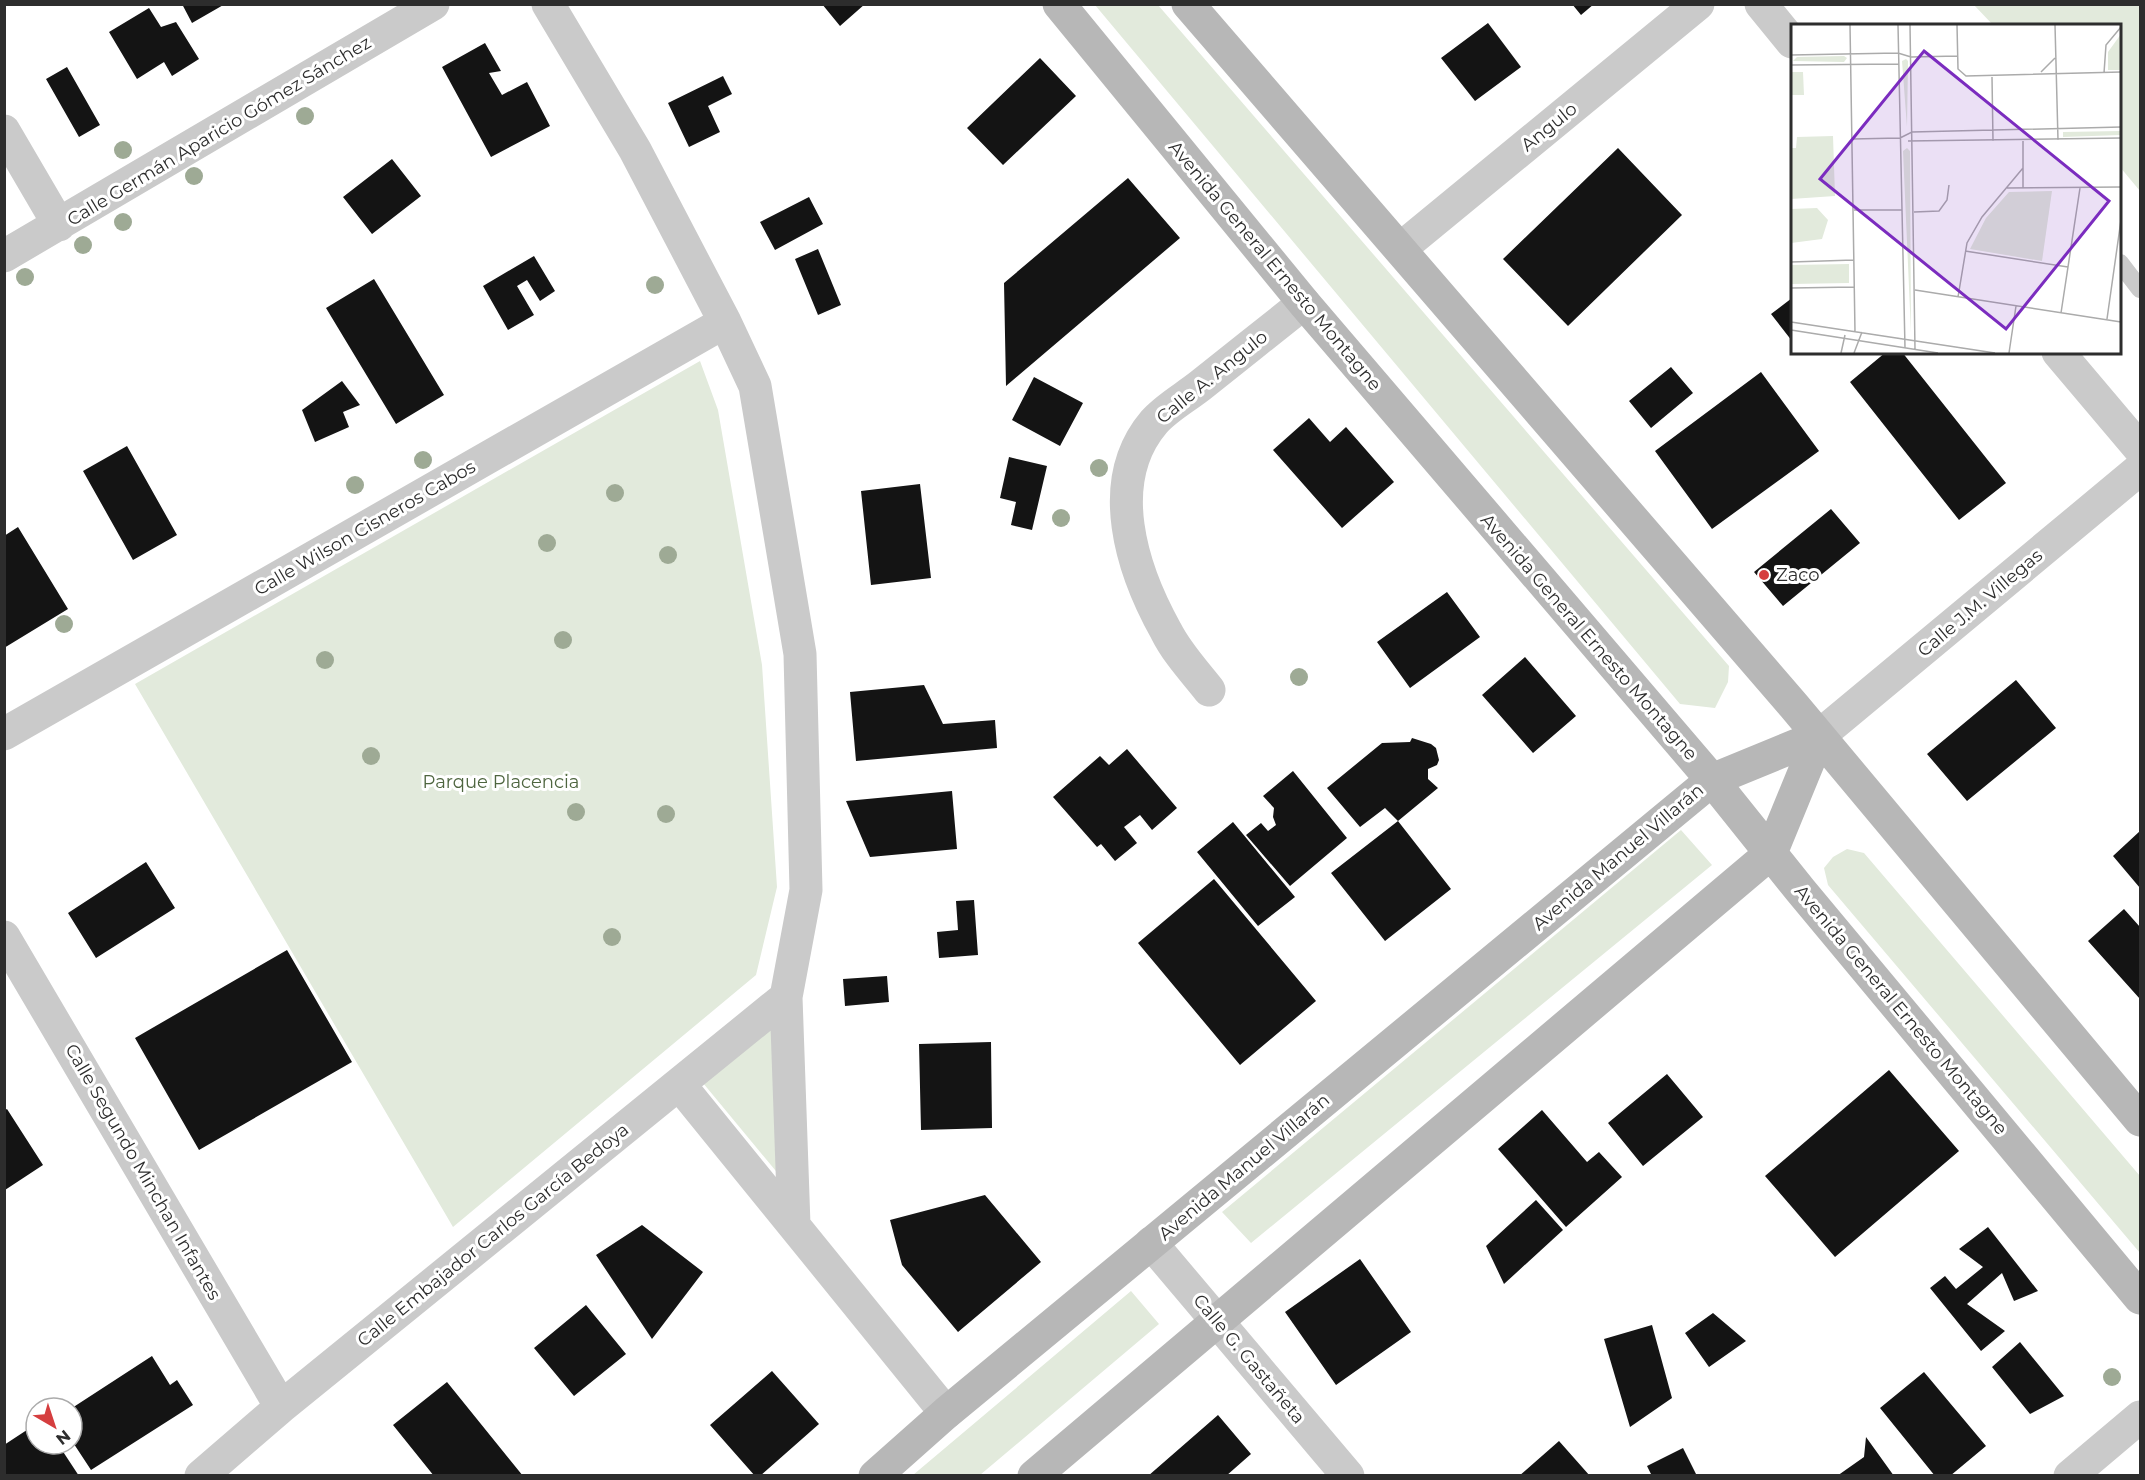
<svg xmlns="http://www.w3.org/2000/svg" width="2145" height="1480" font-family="Montserrat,sans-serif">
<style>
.green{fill:#e2eadc}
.building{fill:#141414}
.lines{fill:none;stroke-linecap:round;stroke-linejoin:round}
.lane{stroke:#cacaca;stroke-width:18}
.street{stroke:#cacaca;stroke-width:33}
.secondary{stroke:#b7b7b7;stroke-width:33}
.tree{fill:#9eaa95}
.poi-dot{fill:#d53e3f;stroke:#fff;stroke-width:2}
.labels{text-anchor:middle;stroke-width:6;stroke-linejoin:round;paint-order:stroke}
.street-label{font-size:18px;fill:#2d2d2d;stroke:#fff}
.poi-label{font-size:18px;fill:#2d2d2d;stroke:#fff;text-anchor:start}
.park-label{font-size:18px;fill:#4e653f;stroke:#fff}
.inset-road{fill:none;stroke:#ababab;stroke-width:1.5}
.view{fill:#7b2cbf;fill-opacity:0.15;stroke:#7b2cbf;stroke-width:3}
.inset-edge{fill:none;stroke:#2d2d2d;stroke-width:3}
</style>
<rect width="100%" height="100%" fill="#fff"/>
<!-- green -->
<path class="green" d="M1095,5H1158L1729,666L1728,682L1715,708L1680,704Z
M1974,5H2140V191L2120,167V26L1993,25Z
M700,361L718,410L762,665L777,887L756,975L453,1227L135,684Z
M1681,830L1712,865L1251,1243L1222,1212Z
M1847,849L1864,853L2140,1176V1253L1828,885L1824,868L1833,857Z
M778,1020L785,1182L703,1083Z
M1131,1291L1159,1324L980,1475H913Z"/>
<!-- building -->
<path class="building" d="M182,4H225L192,23Z
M822,4H865L840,26Z
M1572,4H1594L1581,15Z
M149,8L161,27L176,22L199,59L172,76L164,62L137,79L109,32Z
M1488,23L1521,67L1475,101L1441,58Z
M485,43L501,71L489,73L502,95L527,82L550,126L491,157L442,67Z
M1040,58L1076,96L1003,165L967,128Z
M67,67L100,125L79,137L46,79Z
M723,76L732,94L708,106L720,132L689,147L668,103Z
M1618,148L1682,215L1568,326L1503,259Z
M392,159L421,196L372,234L343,197Z
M1128,178L1180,238L1006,386L1004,283Z
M809,197L823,224L775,250L760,222Z
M818,249L841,305L818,315L795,259Z
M534,256L555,291L540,301L527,280L517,286L534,315L508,330L483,286Z
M374,279L444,395L396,424L326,308Z
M1792,298V341L1771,314Z
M1886,352H1902L2006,483L1959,520L1850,382Z
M1671,367L1693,393L1651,428L1629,401Z
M1761,372L1819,451L1712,529L1655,451Z
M1034,377L1083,403L1060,446L1012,420Z
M342,381L360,405L343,412L349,427L315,442L302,410Z
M1309,418L1330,442L1346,427L1394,482L1342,528L1273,450Z
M127,446L177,535L133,560L83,471Z
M1009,457L1047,466L1032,530L1011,525L1016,502L1000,498Z
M920,484L931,578L871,585L861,491Z
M1831,509L1860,543L1783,606L1754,572Z
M18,527L68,609L4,648V536Z
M1447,592L1480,637L1410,688L1377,642Z
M1525,657L1576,716L1533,753L1482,695Z
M2016,680L2056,728L1967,801L1927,754Z
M924,685L943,724L995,720L997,748L856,761L850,692Z
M1412,738L1431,744L1436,748L1439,760L1437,765L1428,769V779L1438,788L1398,821L1385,808L1360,827L1327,788L1382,743L1410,742Z
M1127,749L1177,808L1152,830L1140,815L1124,827L1137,843L1115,861L1101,844L1097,847L1053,797L1100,756L1109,765Z
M1293,771L1347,838L1290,886L1246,835L1261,823L1268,831L1276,825L1273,817L1274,808L1263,796Z
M952,791L957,849L870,857L846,801Z
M1398,821L1451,889L1385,941L1331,873Z
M1233,822L1295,897L1258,926L1197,852Z
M2140,831V888L2113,856Z
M146,862L175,908L96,958L68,913Z
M1214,879L1316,1001L1240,1065L1138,943Z
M974,900L978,955L939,958L937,932L958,930L956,901Z
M2124,909L2140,927V999L2088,941Z
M287,950L352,1062L199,1150L135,1038Z
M887,976L889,1002L845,1006L843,979Z
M991,1042L992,1128L921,1130L919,1044Z
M1889,1070L1959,1151L1835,1257L1765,1176Z
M1667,1074L1703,1117L1643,1166L1608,1123Z
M7,1109L43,1165L5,1190V1110Z
M1542,1110L1587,1162L1599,1152L1622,1177L1566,1227L1498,1149Z
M985,1195L1041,1262L958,1332L902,1265L890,1220Z
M1536,1200L1563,1230L1504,1284L1486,1246Z
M642,1225L703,1272L652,1339L596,1255Z
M1988,1227L2038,1291L2014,1301L2002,1273L1967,1304L2005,1331L1981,1351L1930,1288L1945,1276L1956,1289L1983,1267L1959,1249Z
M1360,1259L1411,1332L1336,1385L1285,1312Z
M586,1305L626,1354L574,1396L534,1348Z
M1713,1313L1746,1341L1709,1367L1685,1333Z
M1652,1325L1672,1398L1630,1427L1604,1339Z
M2020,1342L2064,1396L2030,1414L1992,1367Z
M152,1356L170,1385L177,1380L193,1405L91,1470L72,1441V1408Z
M772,1371L819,1424L760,1476H755L710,1425Z
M1924,1372L1986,1446L1950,1476H1935L1880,1408Z
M447,1382L523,1476H434L393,1425Z
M1218,1415L1251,1454L1226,1476H1148Z
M36,1424V1444H58L79,1476H4V1445Z
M1866,1437L1894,1476H1837L1864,1457Z
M1559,1441L1590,1476H1519Z
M1683,1448L1697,1476H1652L1647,1466Z"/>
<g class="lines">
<!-- lane -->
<path class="lane" d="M2120,263L2140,289"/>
<!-- street -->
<path class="street" d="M548,4L635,150L725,322L755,386L800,654L806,890L786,997L794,1225
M1761,4L1792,42
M4,131L59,225
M1400,249L1698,4
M4,256L433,4
M2058,352L2140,449
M1209,690C1194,671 1177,653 1166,631C1132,570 1103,482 1154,422C1166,408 1186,397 1201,385C1235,358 1270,330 1304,303
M4,734L725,322
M1819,736L2140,469
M4,937L281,1407
M679,1084L946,1413
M1151,1243L1348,1476
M201,1476L281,1407L786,997
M2070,1476L2140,1417"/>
<!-- secondary -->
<path class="secondary" d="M1059,4L1304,303L1712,780L1801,891L2140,1298
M1188,4L1794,706L2140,1120
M875,1476L946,1413L1712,780L1819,736
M1034,1476L1771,853L1819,736"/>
</g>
<!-- trees -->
<g class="tree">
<circle cx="305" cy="116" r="9"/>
<circle cx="123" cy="150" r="9"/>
<circle cx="194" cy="176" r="9"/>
<circle cx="123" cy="222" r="9"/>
<circle cx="83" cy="245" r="9"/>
<circle cx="25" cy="277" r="9"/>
<circle cx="655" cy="285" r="9"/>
<circle cx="423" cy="460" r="9"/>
<circle cx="1099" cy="468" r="9"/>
<circle cx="355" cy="485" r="9"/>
<circle cx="615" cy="493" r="9"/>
<circle cx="1061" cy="518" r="9"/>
<circle cx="547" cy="543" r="9"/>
<circle cx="668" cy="555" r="9"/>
<circle cx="64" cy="624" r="9"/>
<circle cx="563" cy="640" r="9"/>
<circle cx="325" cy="660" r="9"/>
<circle cx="1299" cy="677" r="9"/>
<circle cx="371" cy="756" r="9"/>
<circle cx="576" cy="812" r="9"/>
<circle cx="666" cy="814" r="9"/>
<circle cx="612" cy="937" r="9"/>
<circle cx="2112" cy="1377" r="9"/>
</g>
<!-- markers -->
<circle class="poi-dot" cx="1764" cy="575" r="6"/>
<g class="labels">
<!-- street labels -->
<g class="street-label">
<text transform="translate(1549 127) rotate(-39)" y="6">Angulo</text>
<text transform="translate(219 131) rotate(-31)" y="6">Calle Germán Aparicio Gómez Sánchez</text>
<text transform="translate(1275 266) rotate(50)" y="6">Avenida General Ernesto Montagne</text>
<text transform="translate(1212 377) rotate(-39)" y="6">Calle A. Angulo</text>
<text transform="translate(365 528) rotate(-30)" y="6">Calle Wilson Cisneros Cabos</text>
<text transform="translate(1980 603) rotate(-40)" y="6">Calle J.M. Villegas</text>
<text transform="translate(1589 637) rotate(49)" y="6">Avenida General Ernesto Montagne</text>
<text transform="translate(1618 857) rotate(-40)" y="6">Avenida Manuel Villarán</text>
<text transform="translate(1901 1010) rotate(50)" y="6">Avenida General Ernesto Montagne</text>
<text transform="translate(1244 1167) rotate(-40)" y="6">Avenida Manuel Villarán</text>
<text transform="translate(143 1172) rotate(60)" y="6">Calle Segundo Minchan Infantes</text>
<text transform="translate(493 1235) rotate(-39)" y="6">Calle Embajador Carlos García Bedoya</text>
<text transform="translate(1249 1359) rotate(50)" y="6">Calle G. Gastañeta</text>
</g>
<!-- poi labels -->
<g class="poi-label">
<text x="1776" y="581">Zaco</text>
</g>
<!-- park labels -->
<g class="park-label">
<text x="501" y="788">Parque Placencia</text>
</g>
</g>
<!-- overview -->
<g transform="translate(1791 24)">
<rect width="330" height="330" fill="#fff"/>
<path d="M330,10V46H317V28ZM53,32L56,34L53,38L2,37L6,33ZM115,35L117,37L116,103L111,37ZM0,48H12L13,71H0ZM330,107V111L272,113V108ZM42,112L44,172L0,175V124H5L6,113ZM116,124L119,127L120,309L112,127ZM261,167L251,237L179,225L195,194L218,168ZM26,184L37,196L31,215L0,219V185ZM58,240V259L0,260V241Z" fill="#e2eadc"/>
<path class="inset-road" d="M59,1L64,308M107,1L114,324M119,1L124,325M166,1L167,45L175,52L330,48M264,1L267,116M0,31L107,29L120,33M120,33L167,32M0,41L108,40M250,48L264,34M313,49L315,21L330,3M201,53L202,117M109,114L121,108L330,103M61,115L109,114M117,117L330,114M232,117V164M216,164L330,163M63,186H111M123,188L148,187L156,176L158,161M174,227L277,243M0,238L63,236M0,264L64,263M124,266L330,298M167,273L176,219L191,193L232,144M270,289L289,164M316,295L330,196M0,298L204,329M0,306L147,329M50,329L54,311M63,329L71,308M218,329L225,282"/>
<path class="view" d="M133,27L318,177L215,305L29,155Z"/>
<rect width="330" height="330" class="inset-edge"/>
</g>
<!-- border -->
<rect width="2145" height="1480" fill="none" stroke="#2d2d2d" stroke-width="12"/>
<!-- north arrow -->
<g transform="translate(54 1426) rotate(141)"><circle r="28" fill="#ffffff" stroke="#ababab" stroke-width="1.5"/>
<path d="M0-4.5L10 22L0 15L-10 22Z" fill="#d53e3f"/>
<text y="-9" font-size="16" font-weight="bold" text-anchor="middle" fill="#2d2d2d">N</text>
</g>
</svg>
